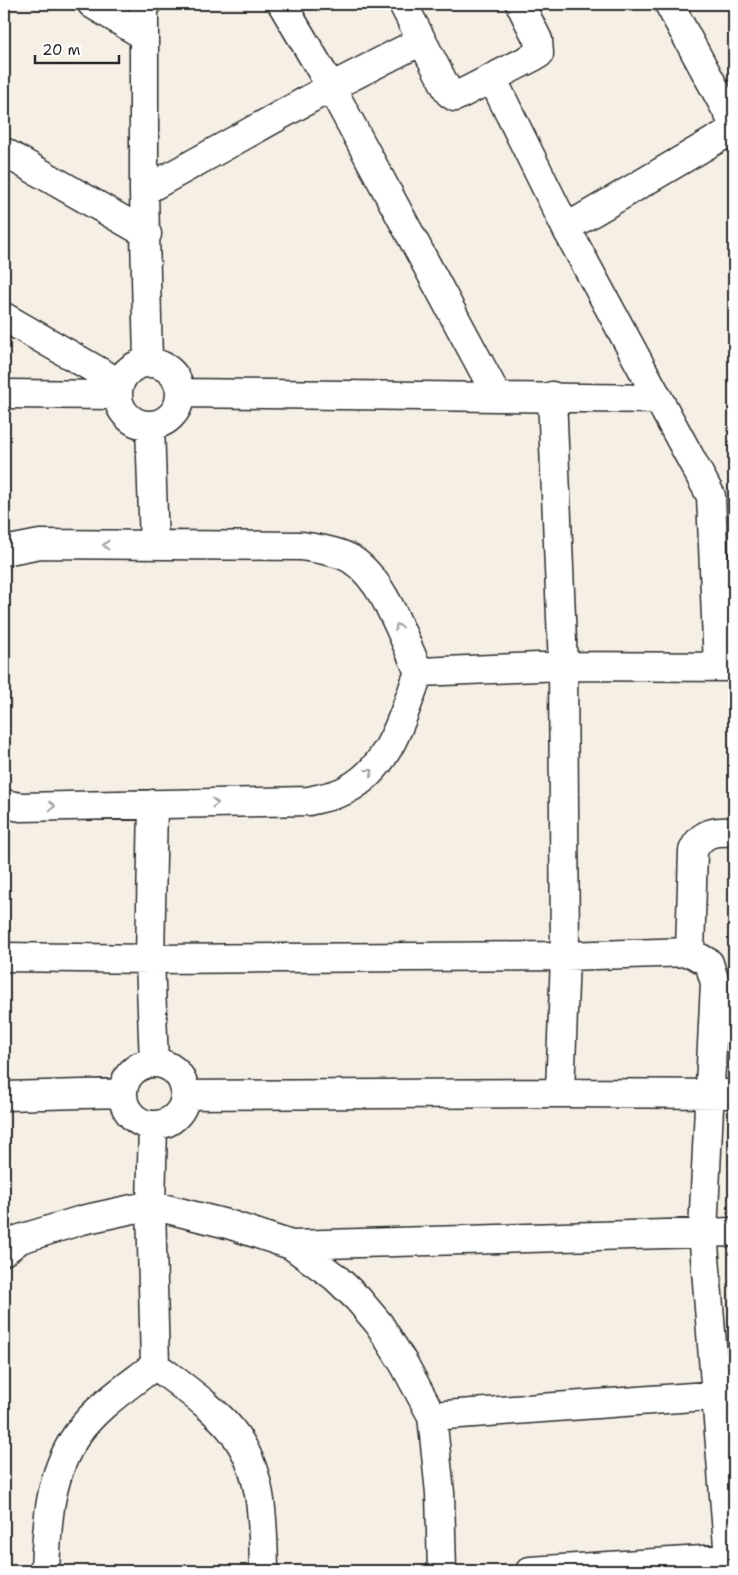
<svg xmlns="http://www.w3.org/2000/svg" width="738" height="1575" font-family="'Shantell Sans',sans-serif">
<style>
.lines{fill:none;stroke-linecap:round;stroke-linejoin:round}
.minor-casing{stroke:#2b2b2b;stroke-width:31}
.minor{stroke:#fff;stroke-width:28}
.oneway{stroke:#a0a0a0}
</style>
<rect width="100%" height="100%" fill="#f5efe6"/>
<filter id="ink" filterUnits="userSpaceOnUse"><feTurbulence type="fractalNoise" baseFrequency=".02" numOctaves="2"/><feDisplacementMap in="SourceGraphic" scale="10" xChannelSelector="R" yChannelSelector="G"/><feConvolveMatrix kernelMatrix="1 2 1 2 8 2 1 2 1" color-interpolation-filters="sRGB"/></filter>
<g filter="url(#ink)">
<g class="lines">
<!-- minor casing -->
<g class="minor-casing">
<path id="minor" d="M92,4L143,35
M144,4V191L148,362
M282,4L331,87L497,396
M403,4L449,93L455,97L539,54L538,40L520,4
M669,4L734,124
M493,80L566,228L711,496L718,666
M4,152L147,234
M144,191L331,87L421,41
M566,228L734,129
M4,317L119,383
M118 394a31 31 0 1 1 62 0a31 31 0 1 1-62 0Z
M181,393L658,399
M4,394L117,395
M552,396L563,666L565,956L560,1093
M150,426L154,545
M4,551L40,544L302,546C318,549 337,551 351,559C385,581 402,636 419,672C403,715 391,767 346,790C335,796 320,798 309,801L21,807L4,804
M419,672L563,666L734,667
M153,804L150,959L154,1063
M690,952L693,851C701,832 715,831 734,832
M4,957L150,959L565,956L690,952L709,963L715,983L703,1232L730,1571
M123 1094a31 31 0 1 1 62 0a31 31 0 1 1-62 0Z
M185,1095L560,1093L734,1094
M4,1096L122,1093
M153,1125L151,1205L155,1365
M291,1245L734,1232
M4,1251L20,1239L82,1220L151,1205L231,1225L291,1245L335,1277L358,1299L379,1324L404,1364L432,1416L440,1493L442,1571
M432,1416L734,1394
M45,1571C47,1522 49,1474 78,1433C97,1406 130,1385 155,1365C178,1383 217,1410 233,1432C264,1472 263,1524 264,1571
M530,1571L734,1558"/>
</g>
<!-- minor -->
<use href="#minor" class="minor"/>
</g>
<!-- one-way arrows -->
<defs><path id="oneway-chevron" d="M-2-3.5L2.5 0L-2 3.5" fill="none" stroke-width="1.6" stroke-linecap="round" stroke-linejoin="round" transform="scale(1.25)"/></defs>
<g class="oneway">
<use href="#oneway-chevron" transform="translate(106 545) rotate(-179)"/>
<use href="#oneway-chevron" transform="translate(398 627) rotate(-115)"/>
<use href="#oneway-chevron" transform="translate(370 772) rotate(-38)"/>
<use href="#oneway-chevron" transform="translate(215 803)"/>
<use href="#oneway-chevron" transform="translate(52 806) rotate(-1)"/>
</g>
</g>
<!-- margin -->
<rect width="738" height="1575" fill="none" stroke="#fff" stroke-width="20"/>
<rect x="10" y="10" width="718" height="1555" fill="none" stroke="#2b2b2b" stroke-width="2" filter="url(#ink)"/>
<!-- scale -->
<path d="M35 55v8h84v-8" fill="none" stroke="#2b2b2b" stroke-width="2.5"/>
<text x="42" y="55" font-size="15" fill="#2b2b2b" stroke="#ffffff" stroke-width="4" paint-order="stroke">20 m</text>
</svg>
